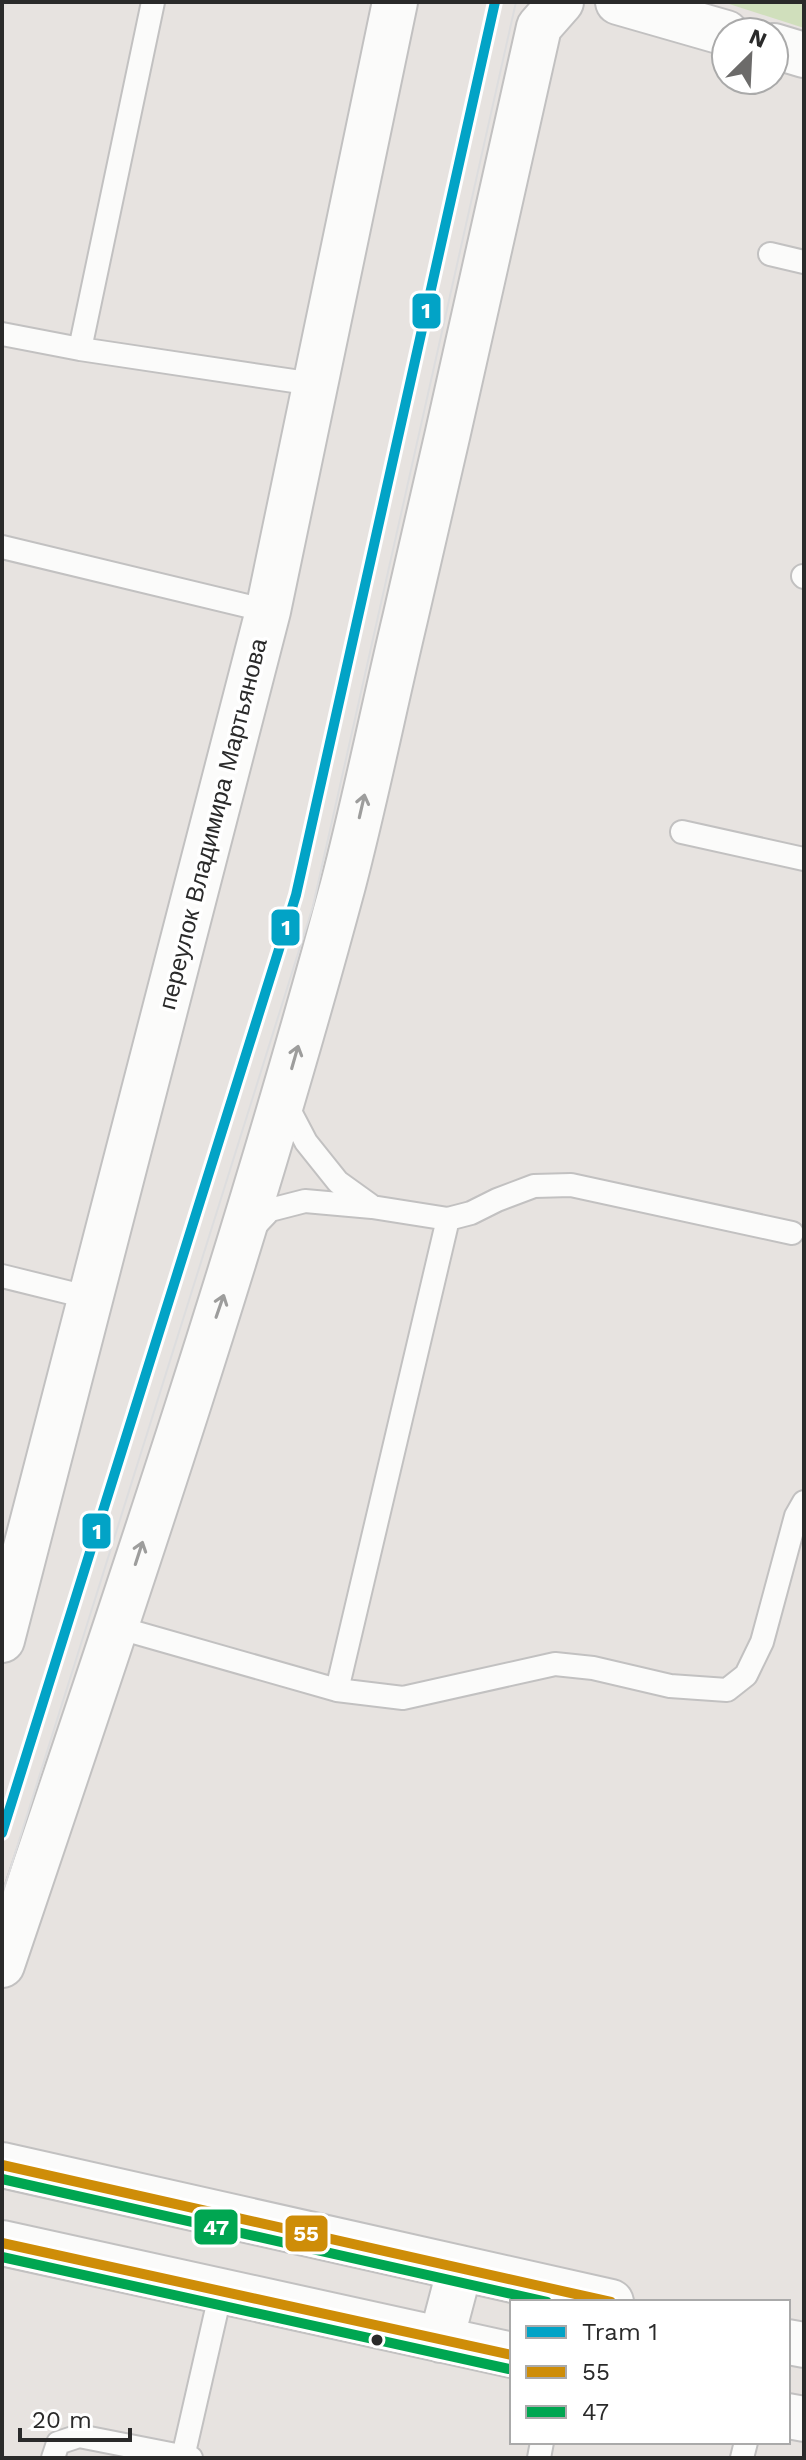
<svg xmlns="http://www.w3.org/2000/svg" width="806" height="2460" font-family="'Work Sans',sans-serif">
<style>
.green{fill:#d0dfbc}
.lines{fill:none;stroke-linecap:round;stroke-linejoin:round}
.lane-casing{stroke:#c2c1c1;stroke-width:26}
.street-casing{stroke:#c2c1c1;stroke-width:48}
.secondary-casing{stroke:#c2c1c1;stroke-width:48}
.lane{stroke:#fbfbfa;stroke-width:22}
.street{stroke:#fbfbfa;stroke-width:44}
.secondary{stroke:#fbfbfa;stroke-width:44}
.tram{stroke:#ddddde;stroke-width:2}
.bus-1-casing{stroke:#fff;stroke-width:16}
.bus-2-casing{stroke:#fff;stroke-width:16}
.bus-1{stroke:#ce8d08;stroke-width:10}
.bus-2{stroke:#00a651;stroke-width:10}
.tram-1-casing{stroke:#fff;stroke-width:16}
.tram-1{stroke:#02a3c6;stroke-width:10}
.oneway{stroke:#9d9d9c}
.bus-dot{fill:#2a2a2a;stroke:#fff;stroke-width:3}
.labels{text-anchor:middle;stroke-width:7;stroke-linejoin:round;paint-order:stroke}
.street-label{font-size:24px;fill:#2a2a2a;stroke:#fff}
.line-badge{stroke:#fff;stroke-width:3}
.badge-label{font-size:22px;text-anchor:middle;font-weight:bold;fill:#fff}
</style>
<rect width="100%" height="100%" fill="#e7e3e0"/>
<!-- green -->
<path class="green" d="M724,2H804V28L723,2Z"/>
<g class="lines">
<!-- lane casing -->
<g class="lane-casing">
<path id="lane" d="M770,254L804,262
M2,334L80,349L153,2
M80,349L314,384
M2,547L268,611
M803,576L804,577
M682,832L804,859
M284,1100L306,1142L338,1182L370,1205
M252,1229L270,1210L305,1201L372,1207L448,1219L471,1213L497,1200L534,1186L571,1185L792,1233
M2,1276L91,1298
M116,1627L337,1690L448,1219
M337,1690L403,1698L555,1664L593,1668L670,1686L727,1690L746,1675L762,1642L796,1516L804,1502
M183,2457L221,2291
M53,2458L58,2443L79,2436L191,2458
M539,2458L542,2442
M742,2458L746,2442"/>
</g>
<!-- street casing -->
<g class="street-casing">
<path id="street" d="M618,2L726,33
M774,46L804,55"/>
</g>
<!-- secondary casing -->
<g class="secondary-casing">
<path id="secondary" d="M2,1640L268,611L395,2
M2,1965C123,1607 245,1249 343,885C366,797 384,707 405,619C451,422 495,225 539,27L561,2
M2,2165L611,2302
M2,2243L512,2355
M441,2340L460,2268
M788,2342L804,2345
M788,2416L804,2419"/>
</g>
<!-- lane -->
<use href="#lane" class="lane"/>
<!-- street -->
<use href="#street" class="street"/>
<!-- secondary -->
<use href="#secondary" class="secondary"/>
<!-- tram -->
<path class="tram" d="M2,1895L313,906L516,2"/>
<!-- bus-1 casing -->
<g class="bus-1-casing">
<path id="bus-1" d="M2,2165L611,2302
M2,2243L512,2355"/>
</g>
<!-- bus-2 casing -->
<g class="bus-2-casing">
<path id="bus-2" d="M2,2179L547,2302
M2,2257L509,2369"/>
</g>
<!-- bus-1 -->
<use href="#bus-1" class="bus-1"/>
<!-- bus-2 -->
<use href="#bus-2" class="bus-2"/>
<!-- tram-1 casing -->
<g class="tram-1-casing">
<path id="tram-1" d="M2,1833L296,895L495,2"/>
</g>
<!-- tram-1 -->
<use href="#tram-1" class="tram-1"/>
</g>
<!-- one-way arrows -->
<defs><path id="oneway-shaft" d="M-6 0H5M1.5-3L5.5 0L1.5 3" fill="none" stroke-width="1.6" stroke-linecap="round" stroke-linejoin="round" transform="scale(2)"/></defs>
<g class="oneway">
<use href="#oneway-shaft" transform="translate(362 806) rotate(-77)"/>
<use href="#oneway-shaft" transform="translate(295 1057) rotate(-74)"/>
<use href="#oneway-shaft" transform="translate(220 1306) rotate(-71)"/>
<use href="#oneway-shaft" transform="translate(139 1553) rotate(-72)"/>
</g>
<!-- markers -->
<circle class="bus-dot" cx="377" cy="2340" r="7"/>
<g class="labels">
<!-- street labels -->
<g class="street-label">
<text transform="translate(213 824) rotate(-76)" y="8">переулок Владимира Мартьянова</text>
</g>
</g>
<g class="line-badge">
<rect x="411" y="292" width="31" height="38" rx="8" fill="#02a3c6"/>
<rect x="270" y="908" width="31" height="39" rx="8" fill="#02a3c6"/>
<rect x="81" y="1512" width="31" height="38" rx="8" fill="#02a3c6"/>
<rect x="193" y="2208" width="46" height="38" rx="8" fill="#00a651"/>
<rect x="284" y="2214" width="45" height="39" rx="8" fill="#ce8d08"/>
</g>
<g class="badge-label">
<text x="426" y="318">1</text>
<text x="286" y="935">1</text>
<text x="97" y="1539">1</text>
<text x="216" y="2235">47</text>
<text x="306" y="2241">55</text>
</g>
<!-- border -->
<rect width="806" height="2460" fill="none" stroke="#2a2a2a" stroke-width="8"/>
<!-- legend -->
<rect x="510" y="2300" width="280" height="144" fill="#ffffff" stroke="#aaaaaa" stroke-width="2"/>
<rect x="526" y="2326" width="40" height="12" fill="#02a3c6" stroke="#aaaaaa" stroke-width="2"/>
<text x="582" y="2340" font-size="24" fill="#2a2a2a">Tram 1</text>
<rect x="526" y="2366" width="40" height="12" fill="#ce8d08" stroke="#aaaaaa" stroke-width="2"/>
<text x="582" y="2380" font-size="24" fill="#2a2a2a">55</text>
<rect x="526" y="2406" width="40" height="12" fill="#00a651" stroke="#aaaaaa" stroke-width="2"/>
<text x="582" y="2420" font-size="24" fill="#2a2a2a">47</text>
<!-- north arrow -->
<g transform="translate(750 56) rotate(24)"><circle r="38" fill="#ffffff" stroke="#aaaaaa" stroke-width="2"/>
<path d="M0-6L14 30L0 20L-14 30Z" fill="#6c6b6a"/>
<text y="-12" font-size="22" font-weight="bold" text-anchor="middle" fill="#2a2a2a">N</text>
</g>
<!-- scale -->
<path d="M20 2428v12h110v-12" fill="none" stroke="#2a2a2a" stroke-width="4"/>
<text x="32" y="2428" font-size="24" fill="#2a2a2a" stroke="#ffffff" stroke-width="6" paint-order="stroke">20 m</text>
</svg>
